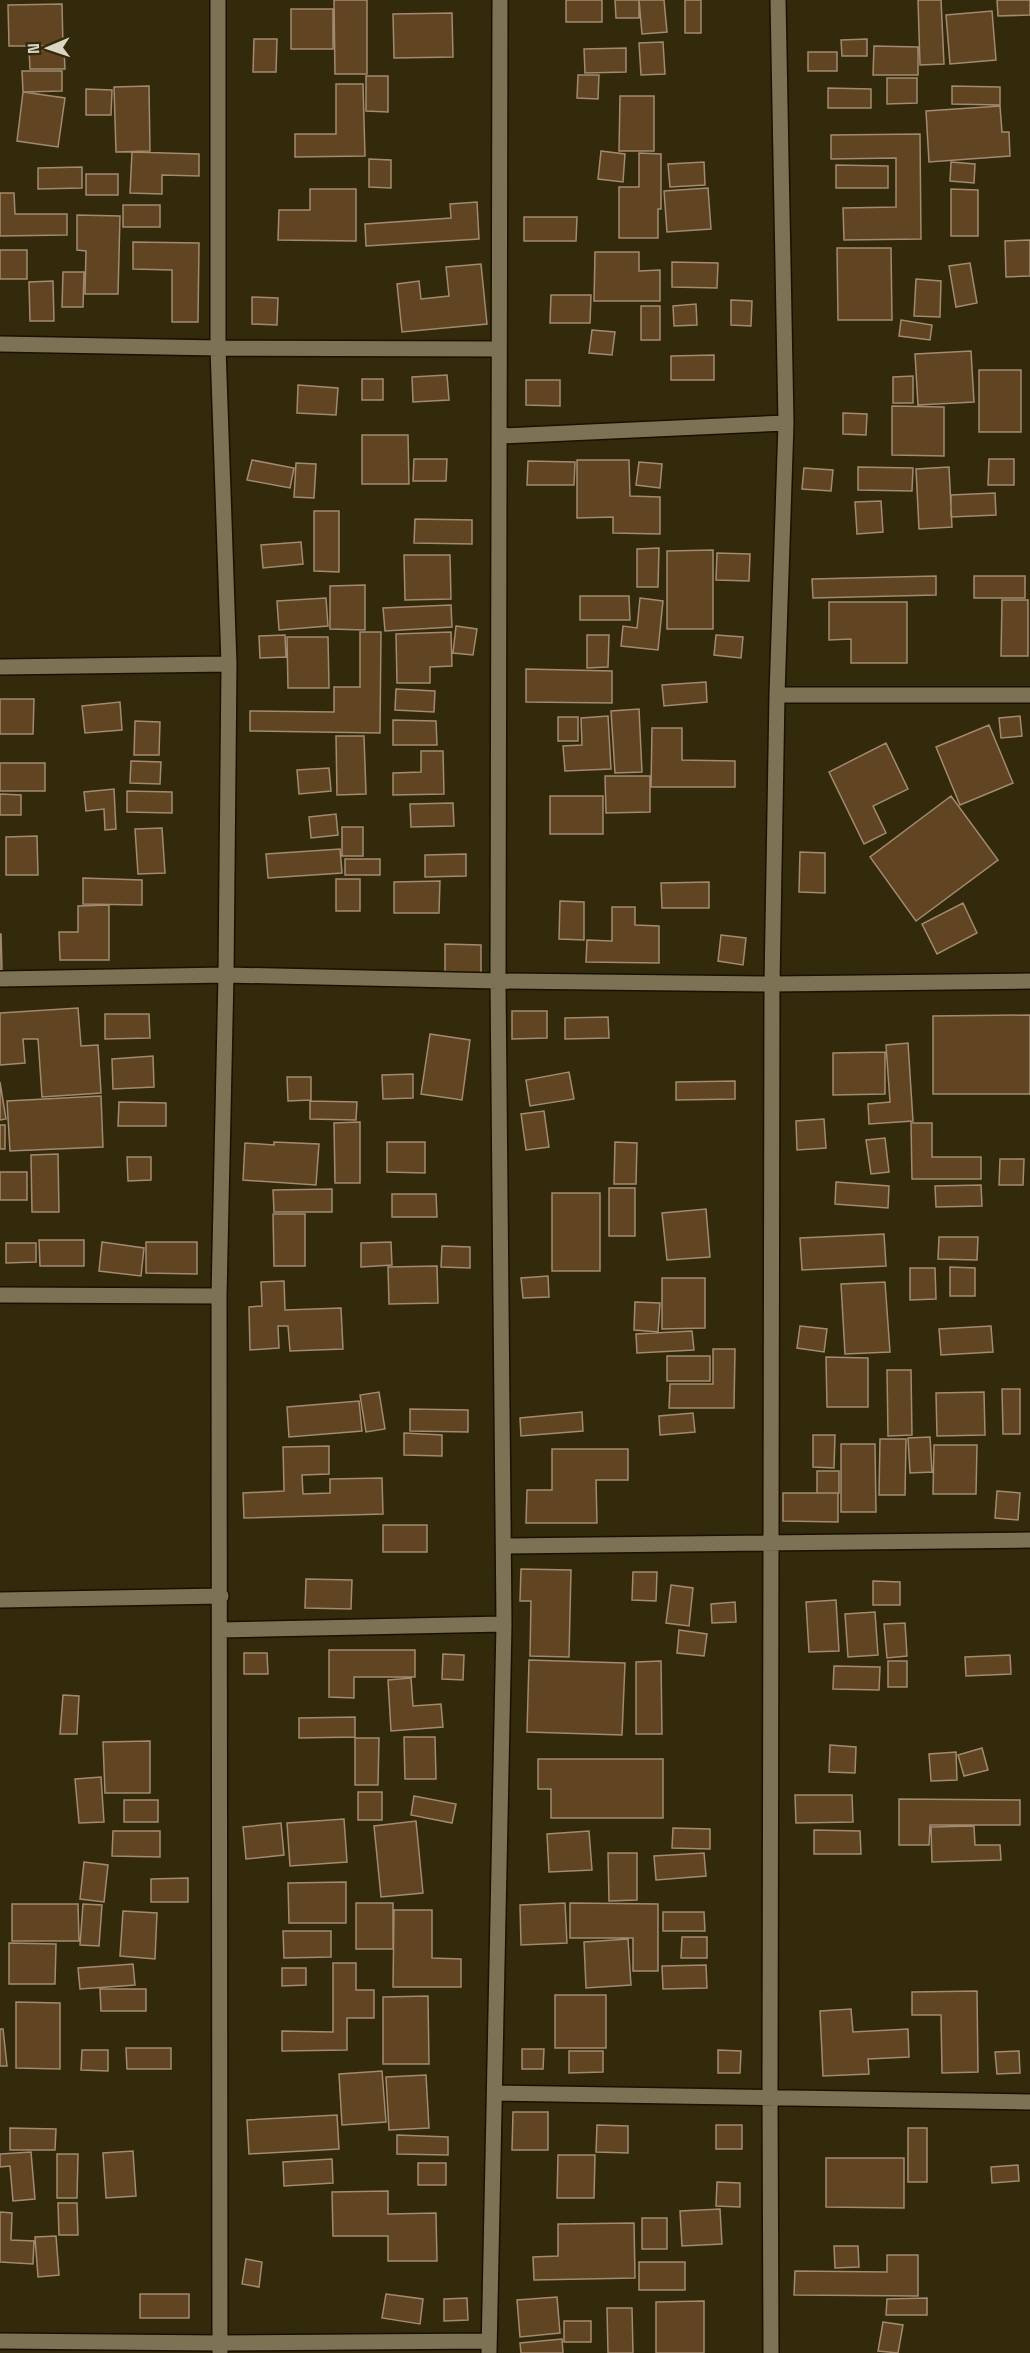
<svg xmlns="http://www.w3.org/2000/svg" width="1030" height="2353" font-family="'Space Grotesk',sans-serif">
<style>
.building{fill:#614422;stroke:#a28a70;stroke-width:1.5}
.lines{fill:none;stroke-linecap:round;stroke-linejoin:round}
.minor-casing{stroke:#191200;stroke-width:18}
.minor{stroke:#7d7253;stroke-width:15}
</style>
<rect width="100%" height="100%" fill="#33290b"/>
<!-- building -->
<path class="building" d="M334,0H367V74H335Z
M566,0H602V22H566Z
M615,0H639V18H616Z
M639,0H664L667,32L642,34Z
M685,0H701V33H685Z
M918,0H941L944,64L920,65Z
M997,0H1030V15L998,16Z
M62,4L63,46H9L8,5Z
M291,9H333V49H291Z
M992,11L996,60L950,64L946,15Z
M452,13L453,57L394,58L393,14Z
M254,39H277L276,72H253Z
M867,39V56H842L841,40Z
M663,42L665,74L641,75L639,43Z
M874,46L918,47V75H873Z
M626,48V72L585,73L584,49Z
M29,50H64L65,69H30Z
M808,52H837V71H808Z
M22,71H62V91L23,92Z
M578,75H599L598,99L577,98Z
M366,76H388V112L366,111Z
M887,78H917V103L887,104Z
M336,84H363L365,156L295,157V134H336Z
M149,86L150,151L116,152L114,87Z
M952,86L1000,87V105L952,104Z
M828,88L871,89V108H828Z
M86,89L112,90L111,115H86Z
M23,92L65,98L58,147L17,141Z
M620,96H654V151H619Z
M1000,106L1002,132H1009L1010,156L929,162L926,111Z
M920,134L921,239L844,240L843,208L896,207V158L831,159V135Z
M601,151L625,154L623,182L598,179Z
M132,152L199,154V176L162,175V194L130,193Z
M639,153L661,154V209H658V238H619V187H639Z
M369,159L391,160V188L369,187Z
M704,162L705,185L670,187L668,164Z
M951,162L975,164L974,183L950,181Z
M836,165L888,166V188H836Z
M82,167V188L38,189V168Z
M86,174H118V195H86Z
M708,188L711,229L667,232L664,191Z
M310,189H356V241L278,240L279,210H310Z
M951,189L978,190V236H951Z
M0,193H14L15,214H67V235L0,236Z
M477,202L479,239L366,246L365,224L451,218L450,204Z
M123,205H160V227H123Z
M77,215L120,216L118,294H85L86,251L77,250Z
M524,217H577L576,241H524Z
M1030,240V276L1006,277L1005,241Z
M133,242L199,243L198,322H172V270L133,269Z
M837,248H891L892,320H838Z
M0,250H27V279H0Z
M595,252H639V271L660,270V301H594Z
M672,262L718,263L717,288L672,287Z
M970,263L977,303L956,307L949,266Z
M481,264L487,324L402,332L397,284L419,281L421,299L449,296L446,267Z
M63,272H84L83,307H62Z
M916,279L941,281L940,317L914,316Z
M53,281L54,321H30L29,282Z
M551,295H591L590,323H550Z
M252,297L278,298L277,325L252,324Z
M731,300L752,301L751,326L731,325Z
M696,304L697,325L674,326L673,306Z
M641,306H660V340H641Z
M901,320L932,325L930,340L899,336Z
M592,330L615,332L612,355L589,353Z
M971,351L974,402L918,405L915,354Z
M714,355V380H671V356Z
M979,370H1021V432H979Z
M447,375L449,400L413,402L412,377Z
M913,376V403H893V377Z
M362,379H383V400H362Z
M526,380H560V406L526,405Z
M298,385L338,388L336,415L297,413Z
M892,406L944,407V456L892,455Z
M843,413L867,414L866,435L843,434Z
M362,435H408L409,484H362Z
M414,459H447L446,481H413Z
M989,459H1014V485H988Z
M252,460L294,468L290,488L247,480Z
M577,460H629L630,496L660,497V534L613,533V517L577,518Z
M528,461L575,462L574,485H527Z
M639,462L662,464L660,488L636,485Z
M296,463L316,464L314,498L294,497Z
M858,467L913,468L912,491L858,490Z
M949,467L952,527L919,529L916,469Z
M804,468L833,470L831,491L802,489Z
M995,493L996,515L951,517V495Z
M881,501L883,532L857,534L855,502Z
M314,511H339V572L314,571Z
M415,519L472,520V544L414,543Z
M301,542L303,564L263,568L261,545Z
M659,548L658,587H637V549Z
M713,550V629H667V551Z
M717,553L750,554L749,581L716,580Z
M404,555H450L451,599L405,600Z
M936,576V595L813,598L812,579Z
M974,576H1025V598H974Z
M365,585V630L330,629V586Z
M580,596H629L630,620H580Z
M326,598L328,626L279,630L277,601Z
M640,598L663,601L658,650L621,646L623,626L637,628Z
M1002,600H1028V656H1001Z
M829,602H907V663H851V639L829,640Z
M451,605L452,627L385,631L383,608Z
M456,626L477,629L473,655L453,653Z
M360,632H381L380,733L250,731V711L334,712V687H360Z
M451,632L452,666L430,667V683H397L396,634Z
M285,635L286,657L260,658L259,636Z
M587,635H609L608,667L587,668Z
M716,635L743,637L741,658L714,655Z
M287,637H328L329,688H288Z
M526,669L612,671V703L526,702Z
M706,682L707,702L664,706L662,685Z
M396,689L435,691L434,712L395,710Z
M0,699H34L33,734H0Z
M120,702L122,730L85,733L82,706Z
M639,709L642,772L615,773L611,711Z
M608,716L611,769L565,771L563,746L582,745L581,718Z
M1020,716L1022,736L1001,738L999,718Z
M558,717H578V741H558Z
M393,720L436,721L437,745H393Z
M135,721L160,722L159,755H134Z
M989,725L1013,783L960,805L936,747Z
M652,728H682V760L735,761V787H651Z
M336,736H364L366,794L337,795Z
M886,743L908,789L873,806L886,833L864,844L829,772Z
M421,751H443L444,794L393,795V773L421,772Z
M131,761L161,762L160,784L130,783Z
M0,763H45V791H0Z
M329,768L331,791L299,794L297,770Z
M605,776H650V812L606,813Z
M114,789L116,829L105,830L104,809L86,811L84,792Z
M127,791L172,792V813L127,812Z
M0,794L21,795V815H0Z
M550,796H603V834H550Z
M951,796L998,860L916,921L870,857Z
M453,803L454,826L411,827L410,804Z
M336,814L338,835L311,838L309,817Z
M342,827H363V856H342Z
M162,828L165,873L138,874L135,829Z
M37,836L38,875H6V837Z
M340,849L342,873L268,878L266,854Z
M800,852L825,853V893L799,892Z
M466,854V876L425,877V855Z
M345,859H380V875H345Z
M83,878L142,880V905L83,904Z
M336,879H360V911H336Z
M440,881L439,913H394V882Z
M709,882V908H662L661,883Z
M560,901L584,902V940L559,939Z
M963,903L977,933L937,954L922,924Z
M109,905V960H60L59,932H78V906Z
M612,907H635V925L659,926V963L586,962L587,940L612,941Z
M0,934H1L2,970H0Z
M721,935L746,938L743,965L718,961Z
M445,944L481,945V975L445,974Z
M78,1008L81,1046L98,1045L101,1093L42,1097L38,1039H23L25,1063L0,1065V1013Z
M512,1011H547V1038L512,1039Z
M105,1014H149L150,1038L105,1039Z
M1030,1015V1094H933V1016Z
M608,1017L609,1038L565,1039V1018Z
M430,1034L470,1040L462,1100L421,1094Z
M908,1043L913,1121L869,1124L868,1104L890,1102L886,1045Z
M885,1052V1094L833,1095V1053Z
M153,1056L154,1087L113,1089L112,1059Z
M569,1072L574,1099L530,1106L526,1080Z
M413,1074V1098L383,1099L382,1075Z
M287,1077H311V1100L288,1101Z
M735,1081V1099L676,1100V1082Z
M0,1082L6,1119L0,1120Z
M101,1096L103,1147L10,1151L7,1101Z
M310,1101L357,1102L356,1120L310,1119Z
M119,1102L166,1103V1126H118Z
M544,1111L549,1147L526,1150L521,1114Z
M824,1119L826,1148L797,1150L796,1121Z
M360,1122V1183H335L334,1123Z
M911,1123H932V1157H981V1179H912Z
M0,1125H5V1149H0Z
M885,1138L889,1172L871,1174L866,1140Z
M274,1142L319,1144L316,1185L243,1180L245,1143L274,1145Z
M387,1142H425V1173L387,1172Z
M615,1142L637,1143L636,1184H614Z
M58,1154L59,1212H32L31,1155Z
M127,1157H151V1180L128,1181Z
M1000,1159H1024L1023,1185H999Z
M0,1172H27V1200H0Z
M836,1182L889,1186L888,1208L835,1204Z
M981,1185L982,1206L936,1207L935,1186Z
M609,1188H635V1236H609Z
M332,1189V1212H274L273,1190Z
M552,1193H600V1271H552Z
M392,1194H436L437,1217H392Z
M706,1209L710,1257L667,1260L662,1213Z
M273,1214H305V1266H274Z
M884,1234L886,1266L802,1270L800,1238Z
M939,1237H978L977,1260L938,1259Z
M39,1240H84V1266H40Z
M102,1242L144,1248L141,1276L99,1271Z
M146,1242H197V1274L146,1273Z
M391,1242L392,1265L361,1267V1243Z
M6,1243H36V1262L6,1263Z
M442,1246L470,1247V1268L441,1267Z
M437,1266L438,1303L389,1304L388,1267Z
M950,1267L975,1268V1296H950Z
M910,1268H935L936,1299L910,1300Z
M548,1276L549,1297L523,1298L521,1278Z
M662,1278H705V1328L662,1329Z
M284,1281L285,1310L341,1308L343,1349L290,1351L288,1326H278L279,1348L250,1350L249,1307L262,1306L261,1282Z
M885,1282L890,1352L845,1354L841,1284Z
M635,1302L660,1303L658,1332L634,1330Z
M800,1326L827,1329L824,1352L797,1348Z
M991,1326L993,1352L941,1355L939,1329Z
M692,1331L694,1350L637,1353L636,1334Z
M713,1349H735L734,1408H669L670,1384H713Z
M667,1356H710V1381H667Z
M826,1357L868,1358V1407H827Z
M887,1370H911L912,1435L888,1436Z
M1002,1389H1020V1434H1003Z
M379,1392L385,1429L366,1432L360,1395Z
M984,1392L985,1435L937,1436L936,1393Z
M359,1401L362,1431L289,1437L287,1407Z
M410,1409L468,1410V1432L410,1431Z
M582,1412L583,1431L521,1436L520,1418Z
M693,1413L695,1432L660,1435L659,1416Z
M404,1433L442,1435V1456L404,1455Z
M813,1435H835L834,1468L813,1467Z
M930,1437L932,1472L910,1473L908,1438Z
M880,1439H906L905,1495H879Z
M841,1444H875L876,1512H841Z
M934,1445H977L976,1494H933Z
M329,1446V1474L302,1475L303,1494L330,1493V1479L382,1478L383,1514L244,1518L243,1493L284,1491L283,1447Z
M552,1449H628V1480H596L597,1523H526L527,1490H552Z
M817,1471H839V1493H817Z
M997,1491L1020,1493L1018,1520L995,1518Z
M783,1493H838V1522L783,1521Z
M383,1525H427V1552H383Z
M521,1569L571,1570L569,1657L530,1656L531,1601H520Z
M633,1572H657L656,1601L632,1600Z
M306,1579L352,1580L351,1609L305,1608Z
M873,1581L900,1582V1605H873Z
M671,1585L693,1588L689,1626L666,1623Z
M836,1600L839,1651L809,1652L806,1602Z
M735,1602L736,1622L712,1623L711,1604Z
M875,1612L878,1655L848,1657L845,1614Z
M905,1623L907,1656L887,1658L884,1624Z
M679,1630L707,1634L704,1656L677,1653Z
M329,1650H415V1677H354V1698L329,1697Z
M244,1653H267L268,1674H244Z
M443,1654L464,1655L463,1680L442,1679Z
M1010,1655L1011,1674L966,1676L965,1657Z
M529,1660L625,1663L622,1735L527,1732Z
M661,1661L662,1734H636V1662Z
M888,1661H907V1687H888Z
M834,1666L880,1667L879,1690L833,1689Z
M411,1678L413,1706L441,1704L443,1727L391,1731L388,1680Z
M63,1695L79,1696L77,1734H60Z
M355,1717V1737L299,1738V1718Z
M404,1737H435L436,1779H405Z
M355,1738H379L378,1785H355Z
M150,1741V1793H105L103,1742Z
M830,1745L856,1747L855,1773L829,1772Z
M982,1748L988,1770L964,1776L958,1755Z
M956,1752L957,1780L931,1781L929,1754Z
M538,1759H663V1818H551V1789H538Z
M101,1777L104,1822L79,1823L75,1779Z
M358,1792H382V1820H358Z
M795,1795H852L853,1822L796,1823Z
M414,1796L456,1804L452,1823L411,1815Z
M899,1799L1020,1800V1825H930L929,1845H899Z
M124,1800H158V1822H124Z
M344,1819L347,1862L290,1866L287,1823Z
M416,1821L423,1893L381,1897L374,1826Z
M281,1823L284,1855L246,1859L243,1827Z
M974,1826L975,1845H1000L1001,1860L932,1862L931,1827Z
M673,1828L710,1829V1849L672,1848Z
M814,1830L860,1831L861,1854H814Z
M113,1831H160V1857L112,1856Z
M589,1831L592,1870L549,1872L547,1834Z
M608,1853H637V1900L609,1901Z
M704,1853L706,1876L656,1880L654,1856Z
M84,1862L108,1865L104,1902L80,1899Z
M188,1878V1902H151V1879Z
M346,1882V1923H289L288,1883Z
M356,1903H393V1949H356Z
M565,1903L567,1943L521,1945L520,1905Z
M570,1903L658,1904V1971H633V1938H570Z
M12,1904H78L79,1941H12Z
M83,1904L102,1905L99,1946L80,1945Z
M394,1910H432V1958L461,1959V1987H393Z
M123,1911L157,1913L155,1959L120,1956Z
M663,1912H704L705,1931H663Z
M283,1931H331V1957L284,1958Z
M682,1937H707V1958H681Z
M628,1939L631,1985L586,1988L584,1942Z
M9,1943L56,1944L55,1984H9Z
M333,1963H356V1990H374V2018H347V2050L282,2051V2031L333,2032Z
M133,1964L135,1985L80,1989L78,1968Z
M706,1965L707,1988L663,1989L662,1966Z
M282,1968H306V1985L282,1986Z
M100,1989H146V2011H101Z
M977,1991L978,2072L942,2073L941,2015H912V1992Z
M555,1995H606V2048H555Z
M428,1996L429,2064H383V1997Z
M16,2002L60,2003V2069L16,2068Z
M851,2009L853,2032L908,2029L909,2057L868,2059L869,2074L823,2076L820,2011Z
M0,2029H3L7,2066H0Z
M126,2048H171V2069H127Z
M522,2049H544L543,2069H522Z
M82,2050H108V2071L81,2070Z
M718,2050L741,2051L740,2073H718Z
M569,2051H603V2072L569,2073Z
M1019,2051L1020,2073L997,2074L995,2052Z
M382,2071L386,2122L342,2125L339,2074Z
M426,2075L429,2128L389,2130L386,2077Z
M513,2112H548V2150H512Z
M337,2115L339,2149L249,2154L247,2120Z
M597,2125L628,2126V2153L596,2152Z
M716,2125H742V2149H716Z
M10,2128L56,2129L55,2150H10Z
M908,2128H927V2182H908Z
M397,2135L448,2137V2155L397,2154Z
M133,2151L136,2196L106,2198L103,2153Z
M31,2152L35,2199L13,2201L10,2166L0,2167V2154Z
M57,2154H78L77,2198H57Z
M558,2155H595L594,2198H557Z
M826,2158H904V2208L826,2207Z
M332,2159L333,2183L284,2186L283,2162Z
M418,2163H446V2185H418Z
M1018,2165L1019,2181L992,2183L991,2167Z
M717,2182L740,2183V2207L716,2206Z
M388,2191V2214L436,2213L437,2261H388V2236H333L332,2192Z
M58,2203H77L78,2235H59Z
M720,2209L722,2244L682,2246L680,2211Z
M0,2212L12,2213L11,2240L34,2241L33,2264L0,2262Z
M642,2218H667V2249H642Z
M634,2223L635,2278L534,2280L533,2257L558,2256V2224Z
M56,2236L59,2275L38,2277L35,2237Z
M834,2246H858L859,2267L835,2268Z
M887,2255H918V2296L794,2295L795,2271L887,2272Z
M246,2259L262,2262L259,2287L242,2284Z
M639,2262H685V2290H639Z
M140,2294H189V2318H140Z
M386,2294L423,2299L420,2324L382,2318Z
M557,2297L560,2333L520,2337L517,2300Z
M467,2298L468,2320L444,2321V2299Z
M927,2298V2315H886L887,2299Z
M704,2301V2353H656V2302Z
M607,2308H632L633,2353H608Z
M564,2321H591V2342H564Z
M883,2322L903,2325L898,2353L878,2351Z
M562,2339L563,2353H521L520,2343Z"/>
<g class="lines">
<!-- minor casing -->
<g class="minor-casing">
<path id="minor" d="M218,0V348L229,664L226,975L219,1296L220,2353
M0,344L218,348L498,349
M500,436L786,423
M0,667L229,664
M777,695H1030
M0,979L226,975L498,981L772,984L1030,981
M0,1295L219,1296
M504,1546L1030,1540
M0,1600L221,1596
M220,1630L504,1624
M495,2093L1030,2102
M0,2341L220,2343L489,2341
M489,2353L504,1624L498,981L500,0
M771,2353L770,2096L772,984L777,695L786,423L778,0"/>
</g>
<!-- minor -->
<use href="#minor" class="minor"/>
</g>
<!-- north arrow -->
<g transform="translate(48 48) rotate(268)" stroke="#33290b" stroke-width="4.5" paint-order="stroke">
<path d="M0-4.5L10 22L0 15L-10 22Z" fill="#dbd5c4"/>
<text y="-9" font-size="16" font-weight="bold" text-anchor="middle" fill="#dbd5c4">N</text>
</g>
</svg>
